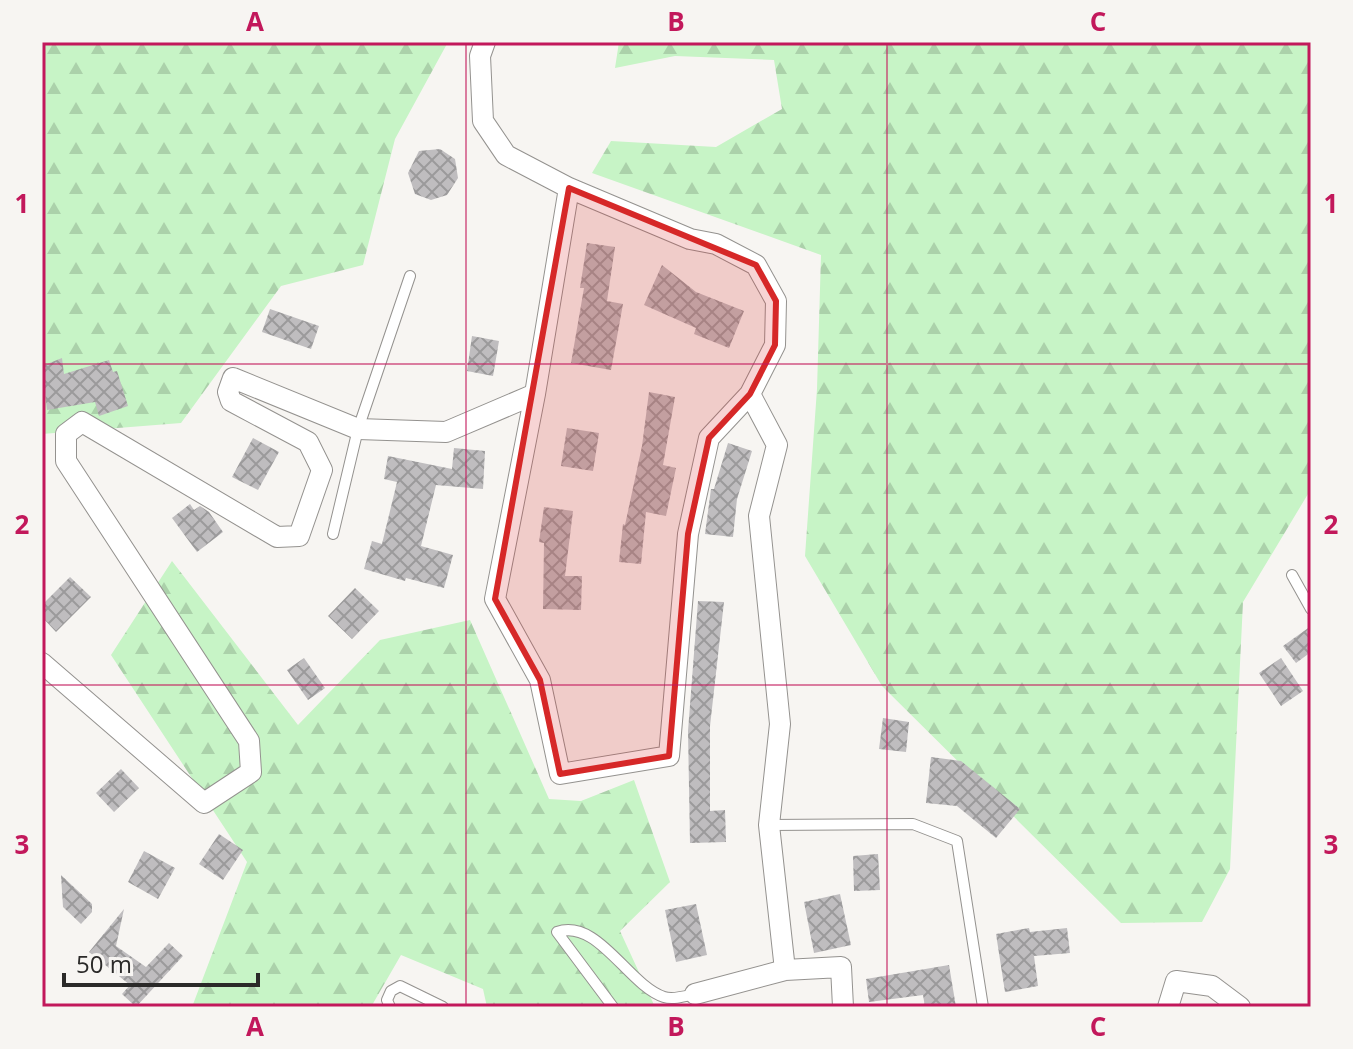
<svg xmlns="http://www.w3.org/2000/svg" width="1353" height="1049" font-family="'Open Sans',sans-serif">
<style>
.forest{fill:url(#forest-firs)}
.building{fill:url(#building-cross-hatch)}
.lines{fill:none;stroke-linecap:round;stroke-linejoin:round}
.service-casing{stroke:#94928f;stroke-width:12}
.minor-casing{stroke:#94928f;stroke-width:22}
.service{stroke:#fff;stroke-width:10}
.minor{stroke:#fff;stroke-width:20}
.marked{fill:#d62828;fill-opacity:0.2;stroke:#d62828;stroke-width:6;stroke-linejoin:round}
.grid{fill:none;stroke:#c2185b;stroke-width:2;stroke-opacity:0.55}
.neatline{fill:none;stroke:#c2185b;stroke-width:3}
.grid-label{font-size:26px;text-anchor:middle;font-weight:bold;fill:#c2185b}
</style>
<defs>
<pattern id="forest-firs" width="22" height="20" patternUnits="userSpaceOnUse" patternTransform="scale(2)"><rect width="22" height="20" fill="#c7f4c6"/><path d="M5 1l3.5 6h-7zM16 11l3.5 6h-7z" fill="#abd1aa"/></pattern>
<pattern id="building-cross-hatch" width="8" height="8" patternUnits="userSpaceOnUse" patternTransform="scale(2)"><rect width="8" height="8" fill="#bfbdbf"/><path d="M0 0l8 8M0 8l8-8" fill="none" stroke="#9b9a9b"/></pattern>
</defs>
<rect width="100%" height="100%" fill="#f7f5f2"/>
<!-- forest -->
<path class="forest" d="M42,42H448L395,139L363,265L281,286L181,423L42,434Z
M619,42H1311V489L1243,602L1230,869L1202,922L1121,923L882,686L805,556L817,389L821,255L592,173L611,141L716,147L782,109L774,60L675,56L615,68Z
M172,561L298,725L380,640L470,620L549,799L581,801L634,780L670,882L620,931L655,1007H487L483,989L401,955L371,1007H192L247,862L111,655Z"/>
<!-- building -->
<path class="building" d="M440,149L455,159L458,178L447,195L431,200L415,194L408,173L419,151Z
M587,243L615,247L607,301L623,304L611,370L571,363L584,288H580Z
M662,265L696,292L744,311L729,348L694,334L696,328L644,305Z
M270,309L319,326L311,349L262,332Z
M472,336L499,341L493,376L467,371Z
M62,358L64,374L109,360L113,372L117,371L128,406L99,416L95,402L47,410L42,366Z
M649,392L675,397L663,465L676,468L666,516L646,512L641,564L619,562L623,524L625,525L642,446Z
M567,428L599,433L593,471L561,466Z
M253,438L279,452L258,490L232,477Z
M728,443L752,451L737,499L733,537L705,534L711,489H714Z
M454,448L485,451L483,489L436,485L421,546L453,555L444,588L406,578L405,581L364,569L372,541L382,544L397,482L384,479L388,456L452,469Z
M190,504L194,510L200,506L209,512L223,532L197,552L172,518Z
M544,507L573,511L565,576H582L581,610L543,609L544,543L539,542Z
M70,577L91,597L56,632L42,617V605Z
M355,588L379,611L352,639L328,616Z
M698,601L724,602L710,726V811L725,810L726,842L690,843L688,731Z
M1311,626V652L1296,663L1283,646Z
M304,658L325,688L308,700L287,670Z
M1281,658L1303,691L1281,706L1259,673Z
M883,718L909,722L906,752L879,749Z
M931,757L961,761L1020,809L996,838L957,806L926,803Z
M121,769L139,788L114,812L96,793Z
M219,834L243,850L223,880L199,864Z
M144,851L175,868L158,899L128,882Z
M878,854L880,890L854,891L853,856Z
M61,875L92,904V912L81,924L63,907Z
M840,894L851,945L814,953L804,902Z
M696,904L707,955L676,962L665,910Z
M124,909L116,946L146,967L169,943L183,956L136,1007L122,994L130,985L89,952Z
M1029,928L1030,932L1067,928L1070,953L1034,956L1038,986L1005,992L996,934Z
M949,965L956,1007H925L923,995L869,1002L866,979Z"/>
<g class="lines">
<!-- service casing -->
<g class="service-casing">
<path id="service" d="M333,534L358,429L410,276
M1292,575L1311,609
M769,825L913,824L957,841L983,1007
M390,1007L387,1000L391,991L400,986L443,1007
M613,1007L557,932C598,918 628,985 664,997C673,1000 686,996 695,994"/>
</g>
<!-- minor casing -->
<g class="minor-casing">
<path id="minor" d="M485,42L480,56L483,121L506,155L569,188L690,239L716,244L756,265L776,301L775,345L750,394L709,438L688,534L669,756L560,774L540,680L495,599L535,394L569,188
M750,394L777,445L759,516L780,724L769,825L785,970L841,967L843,1007
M42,663L204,803L251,772L249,741L66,461V434L82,422L277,537L299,536L322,470L308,442L231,401L228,392L233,378L358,429L446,432L535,394
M695,994L785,970
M1168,1007L1176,981L1212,986L1240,1007"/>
</g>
<!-- service -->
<use href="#service" class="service"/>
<!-- minor -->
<use href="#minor" class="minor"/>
</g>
<!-- marked area -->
<path class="marked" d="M569,188L756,265L776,301L775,345L750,394L709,438L688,534L669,756L560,774L540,680L495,599Z"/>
<!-- grid -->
<path class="grid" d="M466,42V1007M887,42V1007M42,364H1311M42,685H1311"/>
<!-- border -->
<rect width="1353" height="1049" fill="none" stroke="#f7f5f2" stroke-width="88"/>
<!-- scale -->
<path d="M64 973v12h194v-12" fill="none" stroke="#2b2a29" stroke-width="4"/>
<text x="76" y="973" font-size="24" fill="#2b2a29" stroke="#f7f5f2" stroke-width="6" paint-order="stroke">50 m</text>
<rect x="44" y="44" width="1265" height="961" class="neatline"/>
<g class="grid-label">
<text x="255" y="31">A</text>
<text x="676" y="31">B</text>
<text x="1098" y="31">C</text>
<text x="22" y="213">1</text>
<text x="1331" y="213">1</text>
<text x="22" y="534">2</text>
<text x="1331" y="534">2</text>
<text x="22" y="854">3</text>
<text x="1331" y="854">3</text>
<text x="255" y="1036">A</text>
<text x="676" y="1036">B</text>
<text x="1098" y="1036">C</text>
</g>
</svg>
